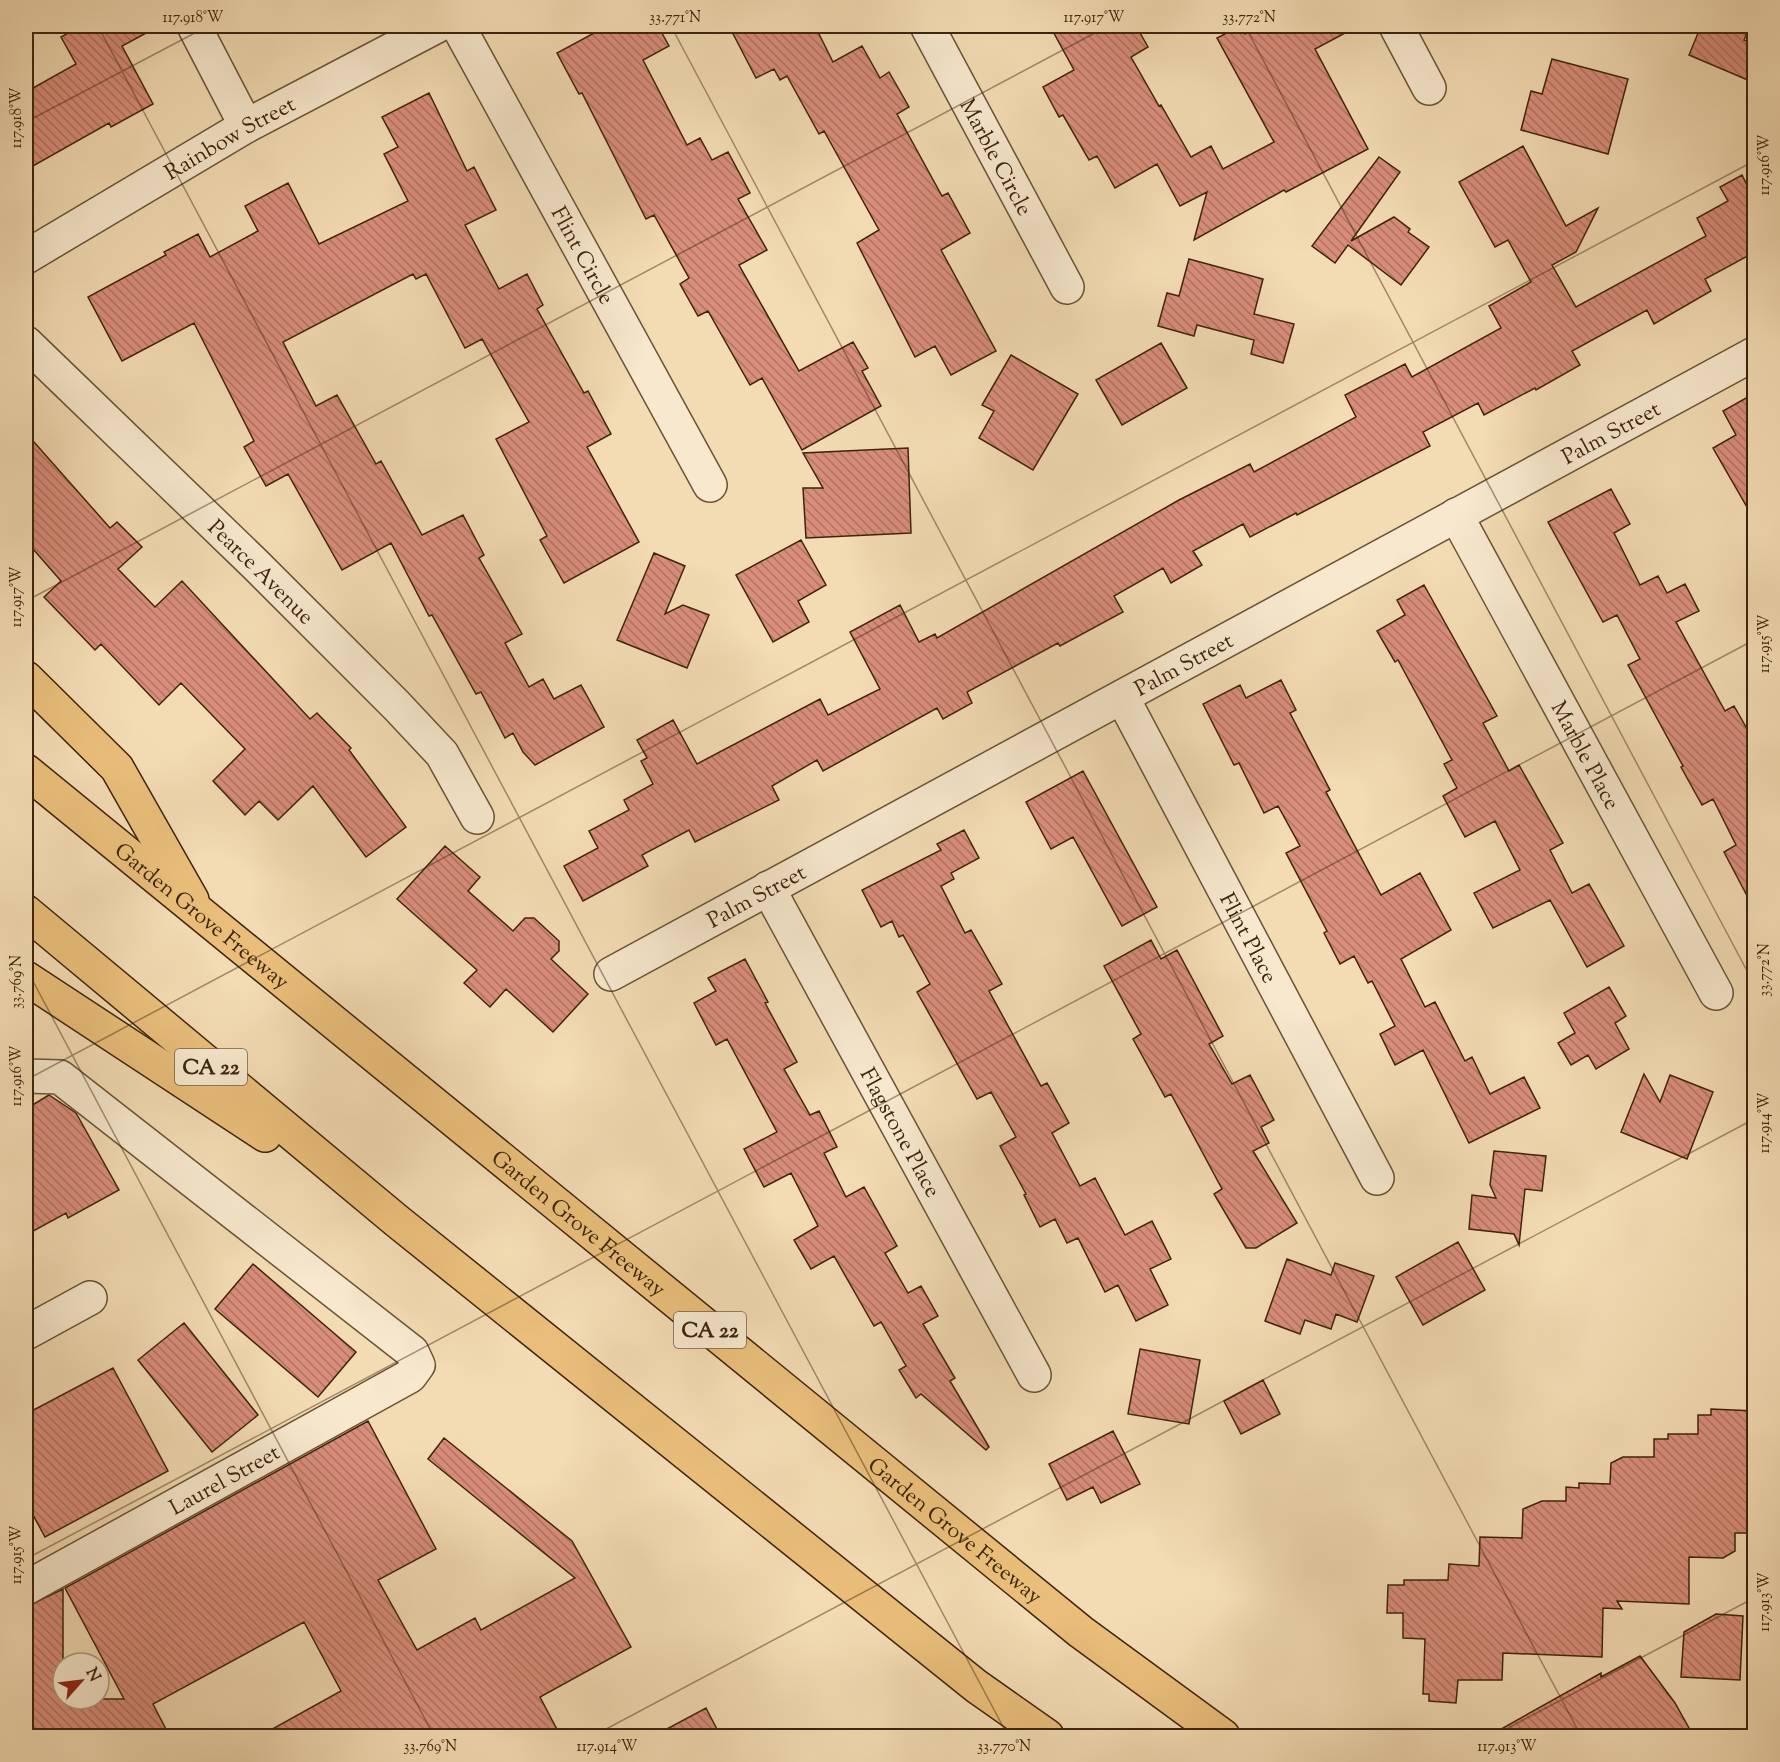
<svg xmlns="http://www.w3.org/2000/svg" width="1780" height="1762" font-family="'Sorts Mill Goudy',serif">
<style>
.building{fill:url(#building-back-hatch);stroke:#3d240c;stroke-width:1.5}
.lines{fill:none;stroke-linecap:round;stroke-linejoin:round}
.minor-casing{stroke:#6a5236;stroke-width:36}
.highway-casing{stroke:#3d240c;stroke-width:36}
.minor{stroke:#f7e8ce;stroke-width:33}
.highway{stroke:#eabe7a;stroke-width:33}
.ticks{fill:none;stroke:#3d240c;stroke-width:1.5;stroke-opacity:0.45}
.labels{text-anchor:middle;stroke-width:4.5;stroke-linejoin:round;paint-order:stroke}
.shield{fill:#f7e8ce;stroke:#755f46;stroke-width:1.5}
.shield-label{font-size:21px;font-weight:bold;fill:#3d240c}
.street-label{font-size:22px;fill:#3d240c;stroke:#f7e8ce}
.neatline{fill:none;stroke:#3d240c;stroke-width:2}
.ticks-label{font-size:15px;text-anchor:middle;fill:#3d240c}
</style>
<defs>
<pattern id="building-back-hatch" width="6" height="6" patternUnits="userSpaceOnUse" patternTransform="scale(1.5)"><rect width="6" height="6" fill="#d98d7b"/><path d="M-1 5l2 2M0 0l6 6M5-1l2 2" fill="none" stroke="#b17363"/></pattern>
</defs>
<rect width="100%" height="100%" fill="#f3dbb3"/>
<filter id="stains"><feTurbulence type="fractalNoise" baseFrequency=".00333" numOctaves="4"/><feColorMatrix values="0 0 0 0 .2 0 0 0 0 .09 0 0 0 0 .02 0 0 0 .5 -.17"/></filter>
<radialGradient id="worn" r=".72"><stop offset=".6" stop-color="#630" stop-opacity="0"/><stop offset="1" stop-color="#630" stop-opacity=".3"/></radialGradient>
<!-- building -->
<path class="building" d="M81,26H159L122,46L153,104L111,127L109,123L33,166L26,153V92L76,64L61,37Z
M607,26H658L669,46L643,60L687,145L700,138L712,160L728,152L750,193L738,199L767,250L739,265L799,371L853,342L868,368L862,371L881,406L802,450L762,378L750,385L708,311L698,316L680,284L689,278L654,215L646,219L582,93L579,94L557,53Z
M729,26H815L833,62L862,46L880,78L889,72L909,107L897,114L942,196L948,193L970,233L941,250L996,351L951,375L935,346L915,357L857,243L879,230L824,131L819,134L787,76L780,80L774,69L756,78Z
M1050,26H1136L1148,47L1131,57L1159,106L1161,105L1191,157L1211,146L1223,169L1274,142L1217,38L1240,26L1245,34L1261,26H1358L1315,49L1368,149L1286,192L1284,190L1194,240L1207,192L1180,206L1157,164L1115,188L1097,156L1089,160L1063,115L1059,117L1043,87L1074,70Z
M1701,26H1750L1744,40L1755,44V83L1689,55Z
M1552,59L1628,79L1608,154L1521,130L1531,91L1542,94Z
M429,93L467,171L474,167L496,210L465,225L499,289L527,274L543,305L537,309L584,393L588,391L611,434L587,447L639,542L564,583L540,540L547,536L496,439L529,422L482,339L465,348L426,274L416,279L413,274L283,342L316,406L337,395L376,464L381,461L422,535L463,515L484,555L479,558L522,634L505,643L529,687L543,679L554,699L581,685L604,727L535,765L523,752L513,733L505,738L481,692L476,694L432,615L429,616L391,543L342,570L288,474L266,486L244,447L254,441L194,323L122,361L88,297L166,255L164,252L198,234L210,257L258,231L245,206L288,183L319,244L408,201L384,154L398,147L382,117Z
M1523,146L1566,226L1598,208L1576,252L1552,265L1576,307L1706,236L1697,218L1728,201L1720,187L1742,175L1749,189L1755,186V252L1705,279L1711,291L1654,324L1647,310L1572,351L1580,365L1536,390L1535,388L1484,415L1478,403L1423,432L1430,446L1297,515L1296,513L1250,537L1243,524L1193,551L1202,565L1171,583L1163,568L1114,596L1123,612L1060,646L1058,643L967,692L972,703L943,719L937,708L823,771L817,760L772,786L779,800L695,842L689,830L642,855L648,866L583,901L564,866L598,848L589,831L629,810L624,800L653,784L641,761L647,758L637,740L673,720L697,764L820,699L828,715L880,689L850,632L900,605L919,642L935,634L937,638L1179,500L1250,464L1254,472L1356,417L1345,395L1405,364L1412,377L1501,328L1489,306L1531,282L1508,240L1495,247L1459,182Z
M1379,157L1400,172L1351,241L1394,217L1410,229L1408,232L1429,247L1401,285L1348,245L1335,263L1312,246Z
M1189,259L1263,279L1254,314L1294,324L1283,363L1251,354L1254,340L1197,325L1194,336L1158,326L1167,293L1179,296Z
M1161,343L1187,388L1122,425L1096,380Z
M1011,355L1078,394L1033,470L979,438L994,411L982,405Z
M1755,393V521L1713,448L1736,435L1723,411Z
M26,433L110,528L117,522L142,547L118,569L155,607L182,581L310,719L317,713L351,748L349,750L406,827L366,857L313,786L278,820L259,801L245,815L213,781L245,749L181,683L159,705L101,644L95,650L44,597L61,581L26,541Z
M908,448L911,533L806,538L803,488H823L803,453Z
M1611,489L1630,524L1614,533L1640,585L1658,576L1667,593L1685,584L1699,611L1676,622L1725,711L1734,706L1755,743V911L1724,852L1736,845L1713,799L1702,805L1681,767L1683,766L1628,665L1640,659L1617,615L1603,622L1548,522Z
M801,540L826,585L798,601L809,622L773,642L736,575Z
M654,553L685,566L665,614L683,605L709,615L687,668L617,640Z
M1424,585L1497,716L1483,723L1509,771L1519,765L1563,843L1550,850L1572,893L1589,884L1624,946L1587,967L1550,900L1493,928L1474,893L1520,870L1495,821L1465,837L1443,796L1457,788L1444,764L1452,760L1398,660L1395,662L1377,631L1405,615L1397,600Z
M1281,680L1296,710L1290,713L1330,790L1326,792L1381,895L1420,873L1451,930L1401,959L1425,1007L1435,1002L1465,1061L1472,1057L1490,1094L1524,1077L1540,1108L1469,1143L1423,1050L1395,1065L1380,1034L1395,1026L1372,981L1368,983L1354,956L1340,964L1324,933L1327,931L1286,853L1300,846L1278,806L1264,813L1239,763L1234,765L1203,704L1240,685L1246,698Z
M1083,771L1157,907L1122,926L1073,837L1051,849L1026,802Z
M964,830L979,858L951,873L954,879L941,886L965,933L971,930L1002,984L989,991L1041,1086L1047,1083L1069,1123L1052,1133L1080,1186L1095,1178L1125,1235L1152,1221L1171,1259L1150,1269L1168,1305L1136,1321L1118,1285L1105,1292L1078,1238L1067,1243L1055,1219L1040,1227L1024,1195L1026,1194L1000,1146L1016,1137L991,1092L977,1099L917,992L930,984L903,935L899,937L892,921L881,927L862,890L941,850L937,844Z
M445,846L480,877L468,891L513,931L525,918H534L559,941V951L551,959L588,994L553,1032L506,989L490,1007L464,983L477,970L397,899Z
M1151,940L1161,959L1177,950L1223,1036L1209,1044L1232,1084L1250,1075L1274,1120L1261,1127L1269,1143L1253,1151L1297,1223L1256,1248H1246L1214,1194L1222,1189L1171,1094L1165,1097L1133,1039L1141,1034L1104,966Z
M745,959L768,1002L765,1003L797,1062L784,1069L810,1115L819,1111L837,1147L824,1153L846,1197L864,1187L897,1246L885,1253L908,1293L921,1286L938,1316L923,1324L955,1378L950,1381L989,1447L986,1450L921,1394L916,1398L899,1370L906,1366L881,1322L874,1326L834,1256L811,1269L794,1240L818,1226L791,1173L764,1187L744,1149L777,1132L727,1039L716,1045L694,1003L716,991L708,978Z
M1609,987L1626,1016L1615,1023L1629,1049L1596,1069L1588,1055L1571,1065L1558,1043L1575,1033L1564,1013Z
M1644,1074L1660,1102L1670,1075L1713,1092L1687,1159L1621,1132Z
M49,1095L76,1113L119,1190L68,1218L66,1213L26,1235V1109Z
M1494,1151L1546,1156L1542,1191L1525,1189L1519,1245L1514,1234L1469,1229L1472,1195L1496,1198L1490,1185Z
M1458,1242L1485,1290L1423,1325L1396,1277Z
M1287,1259L1331,1275L1335,1263L1374,1276L1357,1322L1336,1314L1331,1329L1305,1320L1300,1334L1265,1321Z
M253,1264L356,1352L318,1397L215,1309Z
M184,1323L258,1415L212,1452L138,1360Z
M1140,1349L1200,1360L1189,1424L1128,1414Z
M113,1368L168,1471L45,1537L26,1502V1414Z
M1263,1380L1280,1414L1241,1434L1224,1401Z
M1711,1409L1755,1411V1533H1735V1551L1723,1558L1689,1557V1604L1617,1601L1622,1609L1603,1608L1602,1657L1503,1653L1502,1680H1458L1456,1703L1429,1701V1694H1423L1425,1639L1403,1638V1613H1387L1388,1585H1404V1580H1448L1449,1564L1479,1566L1480,1537L1522,1538L1523,1509L1542,1501H1566V1487L1579,1488V1483L1610,1484L1611,1463L1623,1457H1654V1439H1668V1434H1698V1415H1711Z
M368,1421L436,1549L378,1580L417,1650L475,1618L481,1630L575,1578L428,1459L444,1438L572,1541L631,1647L540,1697L561,1737H258L341,1691L304,1622L153,1704L170,1737H26V1607L63,1589V1699H124L65,1588Z
M1113,1431L1140,1484L1101,1503L1093,1487L1067,1500L1049,1464Z
M1716,1614L1743,1616L1740,1680L1681,1677L1684,1632Z
M1640,1656L1675,1703L1694,1737H1487L1601,1673V1677Z
M706,1708L721,1737H652Z"/>
<g class="lines">
<!-- minor casing -->
<g class="minor-casing">
<g id="minor">
<path d="M194,26L246,126"/>
<path id="s1" d="M458,26L710,485"/>
<path id="s2" d="M927,26L1067,287"/>
<path d="M1396,26L1429,88"/>
<path id="s3" d="M26,257L246,126L437,26"/>
<path id="s4" d="M26,343L257,566L397,706L442,754L477,817"/>
<path id="s5" d="M1456,515L1716,993"/>
<path id="s6" d="M1122,697L1377,1178"/>
<path id="s7" d="M768,888L1034,1375"/>
<path id="s8" d="M611,974L1754,354"/>
<path d="M26,1076L60,1077L412,1352L418,1365L410,1376L26,1588"/>
<path d="M26,1333L90,1298"/>
</g>
</g>
<!-- highway casing -->
<g class="highway-casing">
<g id="highway">
<path d="M26,678L117,768L192,900"/>
<path id="s9" d="M26,771L1081,1632L1223,1736"/>
<path d="M26,912L397,1221L976,1686L1047,1736"/>
<path d="M26,978L265,1135"/>
</g>
</g>
<!-- minor -->
<use href="#minor" class="minor"/>
<!-- highway -->
<use href="#highway" class="highway"/>
</g>
<!-- ticks -->
<path class="ticks" d="M98,26L1008,1736M671,26L1581,1736M1245,26L1754,984M26,122L208,26M26,601L1108,26M26,968L434,1736M26,1080L1754,161M26,1559L1754,640M593,1736L1754,1119M1493,1736L1754,1598"/>
<g class="labels">
<!-- shield labels -->
<g class="shield">
<rect x="175" y="1049" width="72" height="36" rx="4.5"/>
<rect x="674" y="1312" width="72" height="36" rx="4.5"/>
</g>
<g class="shield-label">
<text x="211" y="1074">CA 22</text>
<text x="710" y="1337">CA 22</text>
</g>
<!-- street labels -->
<g class="street-label">
<text dy="8" stroke="none"><textPath href="#s3" startOffset="236">Rainbow Street</textPath></text>
<text dy="8" stroke="none"><textPath href="#s2" startOffset="148">Marble Circle</textPath></text>
<text dy="8" stroke="none"><textPath href="#s1" startOffset="261">Flint Circle</textPath></text>
<text dy="8" stroke="none"><textPath href="#s8" startOffset="1137">Palm Street</textPath></text>
<text dy="8" stroke="none"><textPath href="#s4" startOffset="328">Pearce Avenue</textPath></text>
<text dy="8" stroke="none"><textPath href="#s8" startOffset="651">Palm Street</textPath></text>
<text dy="8" stroke="none"><textPath href="#s5" startOffset="273">Marble Place</textPath></text>
<text dy="8" stroke="none"><textPath href="#s8" startOffset="165">Palm Street</textPath></text>
<text dy="8" stroke="none"><textPath href="#s9" startOffset="228">Garden Grove Freeway</textPath></text>
<text dy="8" stroke="none"><textPath href="#s6" startOffset="272">Flint Place</textPath></text>
<text dy="8" stroke="none"><textPath href="#s7" startOffset="278">Flagstone Place</textPath></text>
<text dy="8" stroke="none"><textPath href="#s9" startOffset="714">Garden Grove Freeway</textPath></text>
<text transform="translate(224 1479) rotate(-29)" y="8">Laurel Street</text>
<text dy="8" stroke="none"><textPath href="#s9" startOffset="1200">Garden Grove Freeway</textPath></text>
</g>
</g>
<!-- margin -->
<rect width="1780" height="1762" fill="none" stroke="#f3dbb3" stroke-width="66"/>
<!-- north arrow -->
<g transform="translate(81 1681) rotate(62)"><circle r="28" fill="#f7e8ce" stroke="#ad9a80" stroke-width="1.5"/>
<path d="M0-4.5L10 22L0 15L-10 22Z" fill="#8f2418"/>
<text y="-9" font-size="16" font-weight="bold" text-anchor="middle" fill="#3d240c">N</text>
</g>
<rect x="33" y="33" width="1714" height="1696" class="neatline"/>
<g class="ticks-label">
<text x="193" y="22">117.918°W</text>
<text x="675" y="22">33.771°N</text>
<text x="1094" y="22">117.917°W</text>
<text x="1249" y="22">33.772°N</text>
<text transform="translate(16 118) rotate(-90)" y="5">117.918°W</text>
<text transform="translate(1764 165) rotate(-90)" y="5">117.916°W</text>
<text transform="translate(16 597) rotate(-90)" y="5">117.917°W</text>
<text transform="translate(1764 644) rotate(-90)" y="5">117.915°W</text>
<text transform="translate(1764 970) rotate(-90)" y="5">33.772°N</text>
<text transform="translate(16 982) rotate(-90)" y="5">33.769°N</text>
<text transform="translate(16 1076) rotate(-90)" y="5">117.916°W</text>
<text transform="translate(1764 1123) rotate(-90)" y="5">117.914°W</text>
<text transform="translate(16 1555) rotate(-90)" y="5">117.915°W</text>
<text transform="translate(1764 1602) rotate(-90)" y="5">117.913°W</text>
<text x="430" y="1751">33.769°N</text>
<text x="607" y="1751">117.914°W</text>
<text x="1004" y="1751">33.770°N</text>
<text x="1507" y="1751">117.913°W</text>
</g>
<rect width="100%" height="100%" filter="url(#stains)"/>
<rect width="100%" height="100%" fill="url(#worn)"/>
</svg>
